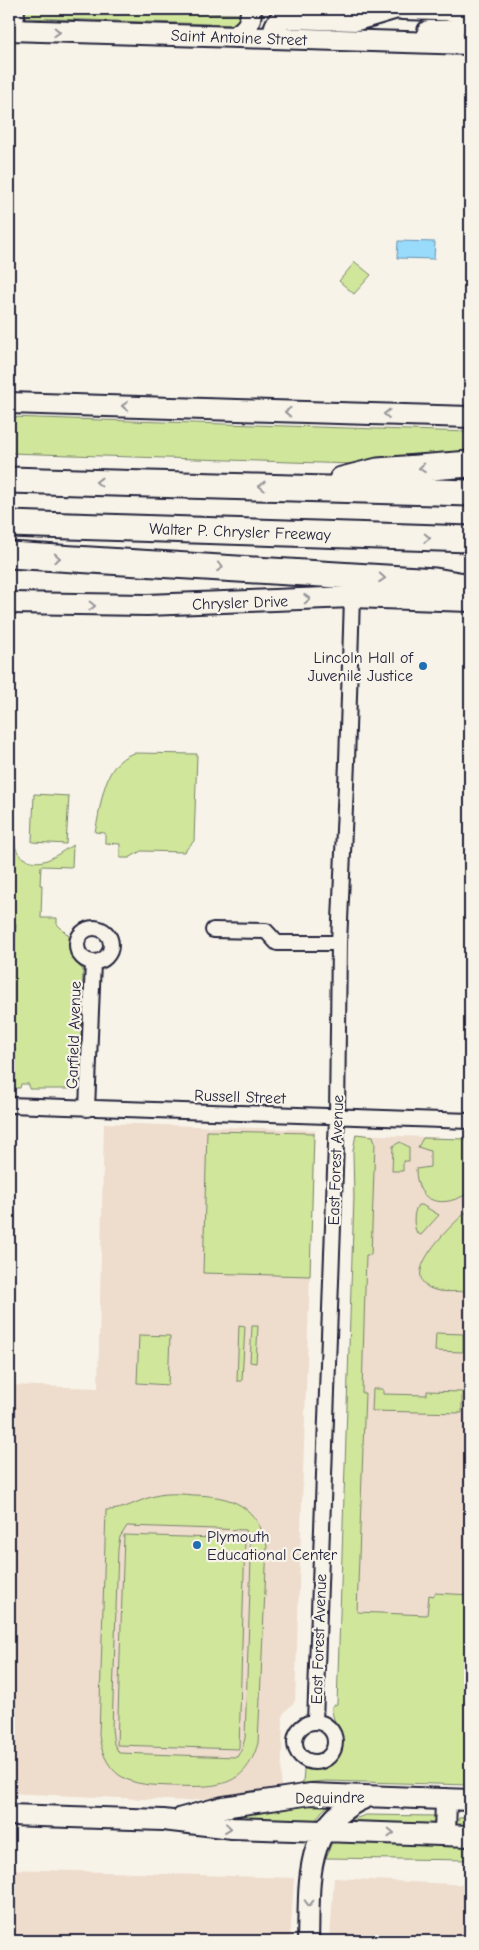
<svg xmlns="http://www.w3.org/2000/svg" width="479" height="1950" font-family="'Comic Neue',sans-serif">
<style>
.built{fill:#eedccd}
.green{fill:#d0e69b;stroke:#79846b;fill-rule:evenodd}
.water{fill:#99dbfb;stroke:#6991ae}
.lines{fill:none;stroke-linecap:round;stroke-linejoin:round}
.street-casing{stroke:#22223b;stroke-width:18}
.secondary-casing{stroke:#22223b;stroke-width:24}
.highway-casing{stroke:#22223b;stroke-width:29}
.street{stroke:#f7f3e8;stroke-width:14}
.secondary{stroke:#f7f3e8;stroke-width:20}
.highway{stroke:#f7f3e8;stroke-width:25}
.oneway{stroke:#97959a}
.poi-dot{fill:#1f6fb2;stroke:#f7f3e8;stroke-width:2}
.labels{text-anchor:middle;stroke-width:4.5;stroke-linejoin:round;paint-order:stroke}
.street-label{font-size:16px;fill:#22223b;stroke:#f7f3e8}
.poi-label{font-size:16px;fill:#22223b;stroke:#f7f3e8;text-anchor:end}
</style>
<rect width="100%" height="100%" fill="#f7f3e8"/>
<filter id="ink" filterUnits="userSpaceOnUse"><feTurbulence type="fractalNoise" baseFrequency=".02" numOctaves="2"/><feDisplacementMap in="SourceGraphic" scale="10" xChannelSelector="R" yChannelSelector="G"/><feConvolveMatrix kernelMatrix="1 2 1 2 8 2 1 2 1" color-interpolation-filters="sRGB"/></filter>
<g filter="url(#ink)">
<!-- built -->
<path class="built" d="M104,1123L315,1130L295,1701L283,1714L281,1787L188,1801L9,1793V1385L98,1388Z
M356,1134L470,1139V1775L347,1771L353,1151Z
M9,1869L294,1878L290,1941H9Z
M334,1878L470,1885V1941H330Z"/>
<!-- green -->
<path class="green" d="M22,9L242,14L240,25L25,18L23,17Z
M355,262L371,275L354,294L339,281Z
M9,417L470,432V453L384,465L9,453Z
M134,753L197,754L194,841L184,852L141,851L129,858H120V844L105,843V833L95,832C102,804 102,763 134,753Z
M34,794L69,796L66,844L32,842Z
M9,836H14C14,846 16,854 26,859C44,868 58,853 73,845L72,867L41,866L40,885H42L41,918H57V924L69,936L70,954L83,970L80,1059L75,1089H29V1084H21L20,1088H9L11,1028H9V961L14,945L16,925L9,912Z
M207,1131L314,1133L310,1276L203,1273Z
M356,1134L373,1136L375,1143L371,1255H366L362,1393H365L357,1612L427,1615L429,1595L434,1596L435,1593L470,1595V1785L326,1781L303,1783L304,1769C324,1772 348,1761 341,1736C338,1724 331,1719 332,1706L337,1704L354,1198L353,1151Z
M423,1138L470,1139V1192C444,1209 416,1205 416,1169L430,1167V1151L418,1147Z
M400,1142L409,1147V1161H403V1171H392L393,1146Z
M418,1205H422L439,1215L421,1235L417,1233C413,1226 413,1212 418,1205Z
M470,1209V1291C459,1291 445,1293 435,1290C393,1278 455,1221 470,1209Z
M239,1325L245,1326L242,1381H237Z
M252,1326H258L256,1363L250,1362Z
M436,1333L463,1334V1352L435,1351Z
M139,1335L170,1336L168,1385L137,1383Z
M373,1389H383V1394L427,1395V1391L462,1392V1413L372,1411Z
M159,1495C171,1493 183,1494 194,1495C233,1496 257,1506 267,1546L258,1743C245,1790 213,1787 172,1786C153,1785 135,1786 119,1775C106,1765 101,1750 99,1735L106,1510C125,1511 138,1499 159,1495ZM127,1526L245,1530L250,1544L251,1558L245,1738L242,1749L237,1757L119,1753L114,1744L112,1729L118,1549L120,1537Z
M124,1535L245,1539L239,1749L117,1745Z
M332,1803L322,1811L313,1824L213,1819L299,1804Z
M366,1815L434,1816L436,1827L345,1822Z
M470,1817V1829L456,1826L459,1818Z
M333,1839L470,1843V1860L326,1858Z"/>
<!-- water -->
<path class="water" d="M398,241L435,242L434,259L397,258Z"/>
<g class="lines">
<!-- street casing -->
<g class="street-casing">
<path id="street" d="M77 945a17 17 0 1 1 34 0a17 17 0 1 1-34 0Z
M213,930L266,931L277,943H339
M9,1105L470,1121
M87,1109L93,962
M315,1722L337,1116L339,943L347,762L352,597
M295 1742a20 20 0 1 1 40 0a20 20 0 1 1-40 0Z"/>
</g>
<!-- secondary casing -->
<g class="secondary-casing">
<path id="secondary" d="M402,9L470,11
M9,30L470,44
M13,30L14,9
M428,31H453L459,20V11
M234,37C247,29 251,24 251,9
M274,38C274,28 274,22 284,18L357,20L394,9
M9,403L470,417
M9,603L147,605L352,597L470,601
M9,1815L163,1820L232,1828L470,1836
M182,1818L223,1807L311,1794L470,1800
M445,1835L446,1799
M308,1941C310,1882 302,1823 367,1797"/>
</g>
<!-- highway casing -->
<g class="highway-casing">
<path id="highway" d="M9,480L470,493
M342,480L378,471L470,464
M9,524L470,539
M9,555L435,581L470,587"/>
</g>
<!-- street -->
<use href="#street" class="street"/>
<!-- secondary -->
<use href="#secondary" class="secondary"/>
<!-- highway -->
<use href="#highway" class="highway"/>
</g>
<!-- one-way arrows -->
<defs><path id="oneway-chevron" d="M-2-3.5L2.5 0L-2 3.5" fill="none" stroke-width="1.6" stroke-linecap="round" stroke-linejoin="round" transform="scale(1.25)"/></defs>
<g class="oneway">
<use href="#oneway-chevron" transform="translate(57 32) rotate(2)"/>
<use href="#oneway-chevron" transform="translate(125 406) rotate(-178)"/>
<use href="#oneway-chevron" transform="translate(288 412) rotate(-178)"/>
<use href="#oneway-chevron" transform="translate(387 414) rotate(-179)"/>
<use href="#oneway-chevron" transform="translate(422 468) rotate(176)"/>
<use href="#oneway-chevron" transform="translate(99 482) rotate(-179)"/>
<use href="#oneway-chevron" transform="translate(262 486) rotate(-179)"/>
<use href="#oneway-chevron" transform="translate(427 538) rotate(2)"/>
<use href="#oneway-chevron" transform="translate(57 558) rotate(3)"/>
<use href="#oneway-chevron" transform="translate(220 567) rotate(4)"/>
<use href="#oneway-chevron" transform="translate(382 578) rotate(4)"/>
<use href="#oneway-chevron" transform="translate(307 599) rotate(-2)"/>
<use href="#oneway-chevron" transform="translate(92 606) rotate(1)"/>
<use href="#oneway-chevron" transform="translate(228 1828) rotate(6)"/>
<use href="#oneway-chevron" transform="translate(391 1833) rotate(2)"/>
<use href="#oneway-chevron" transform="translate(309 1903) rotate(92)"/>
</g>
</g>
<!-- markers -->
<g class="poi-dot">
<circle cx="423" cy="666" r="5"/>
<circle cx="197" cy="1545" r="5"/>
</g>
<g class="labels">
<!-- street labels -->
<g class="street-label">
<text transform="translate(239 37) rotate(2)" y="6">Saint Antoine Street</text>
<text transform="translate(240 531) rotate(2)" y="6">Walter P. Chrysler Freeway</text>
<text transform="translate(240 602) rotate(-2)" y="6">Chrysler Drive</text>
<text transform="translate(73 1035) rotate(-88)" y="6">Garfield Avenue</text>
<text transform="translate(240 1096) rotate(2)" y="6">Russell Street</text>
<text transform="translate(335 1160) rotate(-88)" y="6">East Forest Avenue</text>
<text transform="translate(318 1639) rotate(-88)" y="6">East Forest Avenue</text>
<text transform="translate(330 1797) rotate(-1)" y="6">Dequindre</text>
</g>
<!-- poi labels -->
<g class="poi-label">
<text x="413" y="663">Lincoln Hall of<tspan x="413" dy="18">Juvenile Justice</tspan></text>
<text x="207" y="1542" text-anchor="start">Plymouth<tspan x="207" dy="18">Educational Center</tspan></text>
</g>
</g>
<!-- margin -->
<rect width="479" height="1950" fill="none" stroke="#f7f3e8" stroke-width="30"/>
<rect x="15" y="15" width="449" height="1920" fill="none" stroke="#22223b" stroke-width="2" filter="url(#ink)"/>
</svg>
